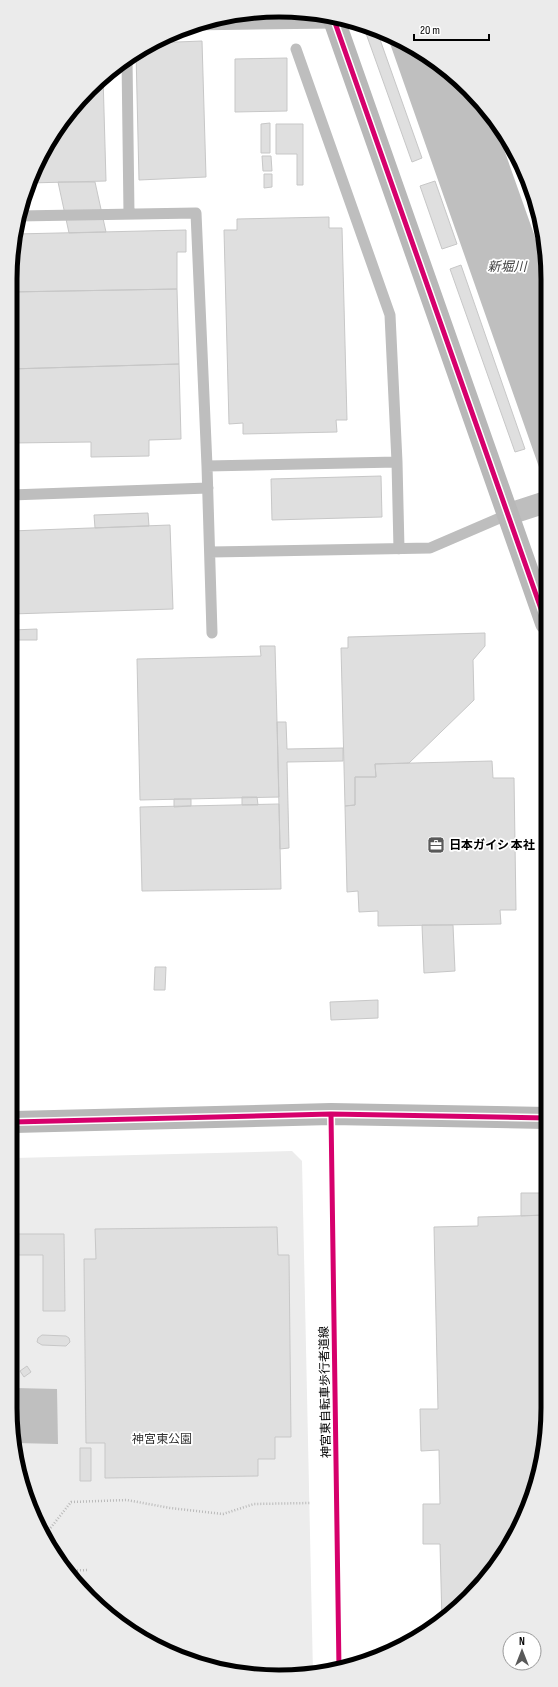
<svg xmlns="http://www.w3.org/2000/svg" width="558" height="1687" font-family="'Sofia Sans Condensed','Noto Sans JP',sans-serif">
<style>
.green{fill:#ececec}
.water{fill:#bfbfbf}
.building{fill:#dfdfdf;stroke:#c7c7c7}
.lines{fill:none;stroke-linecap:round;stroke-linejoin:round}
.path{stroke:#b9b9b9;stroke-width:2.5;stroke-dasharray:1 2;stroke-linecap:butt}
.lane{stroke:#bebebe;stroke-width:11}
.street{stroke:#bebebe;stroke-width:22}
.secondary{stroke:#b8b8b8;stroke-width:22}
.cycleway-casing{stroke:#fff;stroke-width:8}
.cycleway{stroke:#d6006c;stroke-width:5}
.labels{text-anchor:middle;stroke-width:3.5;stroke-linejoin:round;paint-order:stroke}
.poi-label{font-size:12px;font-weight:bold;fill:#000;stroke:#fff;text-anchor:start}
.street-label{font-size:12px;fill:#000;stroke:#fff}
.park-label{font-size:12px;fill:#333;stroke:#fff}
.water-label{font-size:13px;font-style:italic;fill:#444;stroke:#fff}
.rim{fill:none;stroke:#000;stroke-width:5}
</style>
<rect width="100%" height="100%" fill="#fff"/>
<!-- green -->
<path class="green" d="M292,1151L302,1161L313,1674L297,1676L244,1675L160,1649L115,1622L77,1586L30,1511L15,1460L14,1158Z"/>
<!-- water -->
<path class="water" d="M387,35L414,46L481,101L495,124L546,268V487Z
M15,1388L57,1389L58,1444L15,1443Z"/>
<!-- building -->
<path class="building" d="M363,25L377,31L422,158L412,162Z
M202,41L206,177L139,180L136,52L152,43Z
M287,58V111L235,112V59Z
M103,76L106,181L29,183L38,160L65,115Z
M270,123V153H261V124Z
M276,124H303V185H297V154H276Z
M262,156H271L272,171H263Z
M264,174H272V187L264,188Z
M435,181L457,244L442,249L420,186Z
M58,182H95L106,232L69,233Z
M329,217V228H342L347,420H336L337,432L243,434V423L229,424L224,230H237V219Z
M186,230V252H177V289L10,292V279L16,234Z
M461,265L525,449L515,452L450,269Z
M177,289L179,364L10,369V292Z
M179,364L181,439L149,440V456L91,457V442L11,443L10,369Z
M381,476L382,517L272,520L271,479Z
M148,513L149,526L95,528L94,515Z
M170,525L173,609L11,614V531Z
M37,629V640H12V630Z
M485,633V646L473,660L474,700L409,763L375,764L376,777H355V805L345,806L341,648H348V637Z
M260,646H275L279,797L140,800L137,659L261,656Z
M277,722H286L287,749L343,748V761L287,762L289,848L280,849Z
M492,761L493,778H514L516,910H500L501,924L378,926V911L359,912L358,891L347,892L345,806L355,805V777H376L375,764Z
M242,797H257L258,805H242Z
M174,799H191V806L174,807Z
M279,804L281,889L142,891L140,807Z
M422,925H453L455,971L424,973Z
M155,967H166L165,990H154Z
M378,1000V1018L331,1020L330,1002Z
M521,1193H542L543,1215L521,1216Z
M548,1215V1408L539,1477L503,1558L469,1598L442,1621L440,1544H423V1504H440L439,1450L421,1451L420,1409H438L434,1227L478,1226V1217Z
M277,1227L278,1255H289L291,1437H275V1459H258V1476L105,1478V1443H86L84,1259H96L95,1229Z
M14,1234H64L65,1311H43V1255H14Z
M42,1335L66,1336L69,1338L70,1342L66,1346L42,1345L37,1342L38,1338Z
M27,1366L31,1372L24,1377L20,1371Z
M80,1448H91V1481H80Z
M91,1599H99V1606Z"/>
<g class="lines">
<!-- path -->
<path class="path" d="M331,1138L339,1669
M45,1535L71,1502L127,1500L170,1508L223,1514L254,1504L310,1503
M68,1571L87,1570"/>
<!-- lane -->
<path class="lane" d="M190,25L336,23
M296,49L390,315L397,462L399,549
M127,59L129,214
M18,216L196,213L207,466L212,633
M207,466L397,462
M11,495L208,488
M210,552L430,548L509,514"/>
<!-- street -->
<path class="street" d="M509,514L546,502"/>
<!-- secondary -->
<path class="secondary" d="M333,17L546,623
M14,1122L331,1114L547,1118"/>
<!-- cycleway casing -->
<g class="cycleway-casing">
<path id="cycleway" d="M333,17L546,623
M331,1114L339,1669
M14,1122L331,1114L547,1118"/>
</g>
<!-- cycleway -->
<use href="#cycleway" class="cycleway"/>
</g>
<!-- icons -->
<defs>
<g id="office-square" transform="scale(0.9)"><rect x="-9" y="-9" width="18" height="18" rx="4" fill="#595959" stroke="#fff"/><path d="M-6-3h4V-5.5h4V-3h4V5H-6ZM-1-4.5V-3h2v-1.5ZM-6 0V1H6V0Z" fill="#fff"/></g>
</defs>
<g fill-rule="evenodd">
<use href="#office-square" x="436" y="845"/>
</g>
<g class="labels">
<!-- poi labels -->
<g class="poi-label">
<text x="449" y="849">日本ガイシ 本社</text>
</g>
<!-- street labels -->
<g class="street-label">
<text transform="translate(325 1392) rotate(-91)" y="4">神宮東自転車歩行者道線</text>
</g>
<!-- park labels -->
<g class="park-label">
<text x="162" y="1443">神宮東公園</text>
</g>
<!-- water labels -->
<g class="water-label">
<text x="507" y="271">新堀川</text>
</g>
</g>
<!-- crop -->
<path d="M0 0H558V1687H0ZM279 17H279A262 262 0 0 1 541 279V1408A262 262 0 0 1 279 1670H279A262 262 0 0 1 17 1408V279A262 262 0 0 1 279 17Z" fill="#ebebeb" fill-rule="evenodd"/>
<path class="rim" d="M279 17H279A262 262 0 0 1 541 279V1408A262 262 0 0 1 279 1670H279A262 262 0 0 1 17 1408V279A262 262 0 0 1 279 17Z"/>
<!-- north arrow -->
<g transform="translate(522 1651)"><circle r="19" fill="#ffffff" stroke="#999999"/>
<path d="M0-3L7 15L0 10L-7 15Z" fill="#595959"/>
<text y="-6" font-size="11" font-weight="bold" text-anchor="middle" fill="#000000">N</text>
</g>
<!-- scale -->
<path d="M414 34v6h75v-6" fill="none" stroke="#000000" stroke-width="2"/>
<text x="420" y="34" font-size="12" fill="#000000" stroke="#ffffff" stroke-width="3" paint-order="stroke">20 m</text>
</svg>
